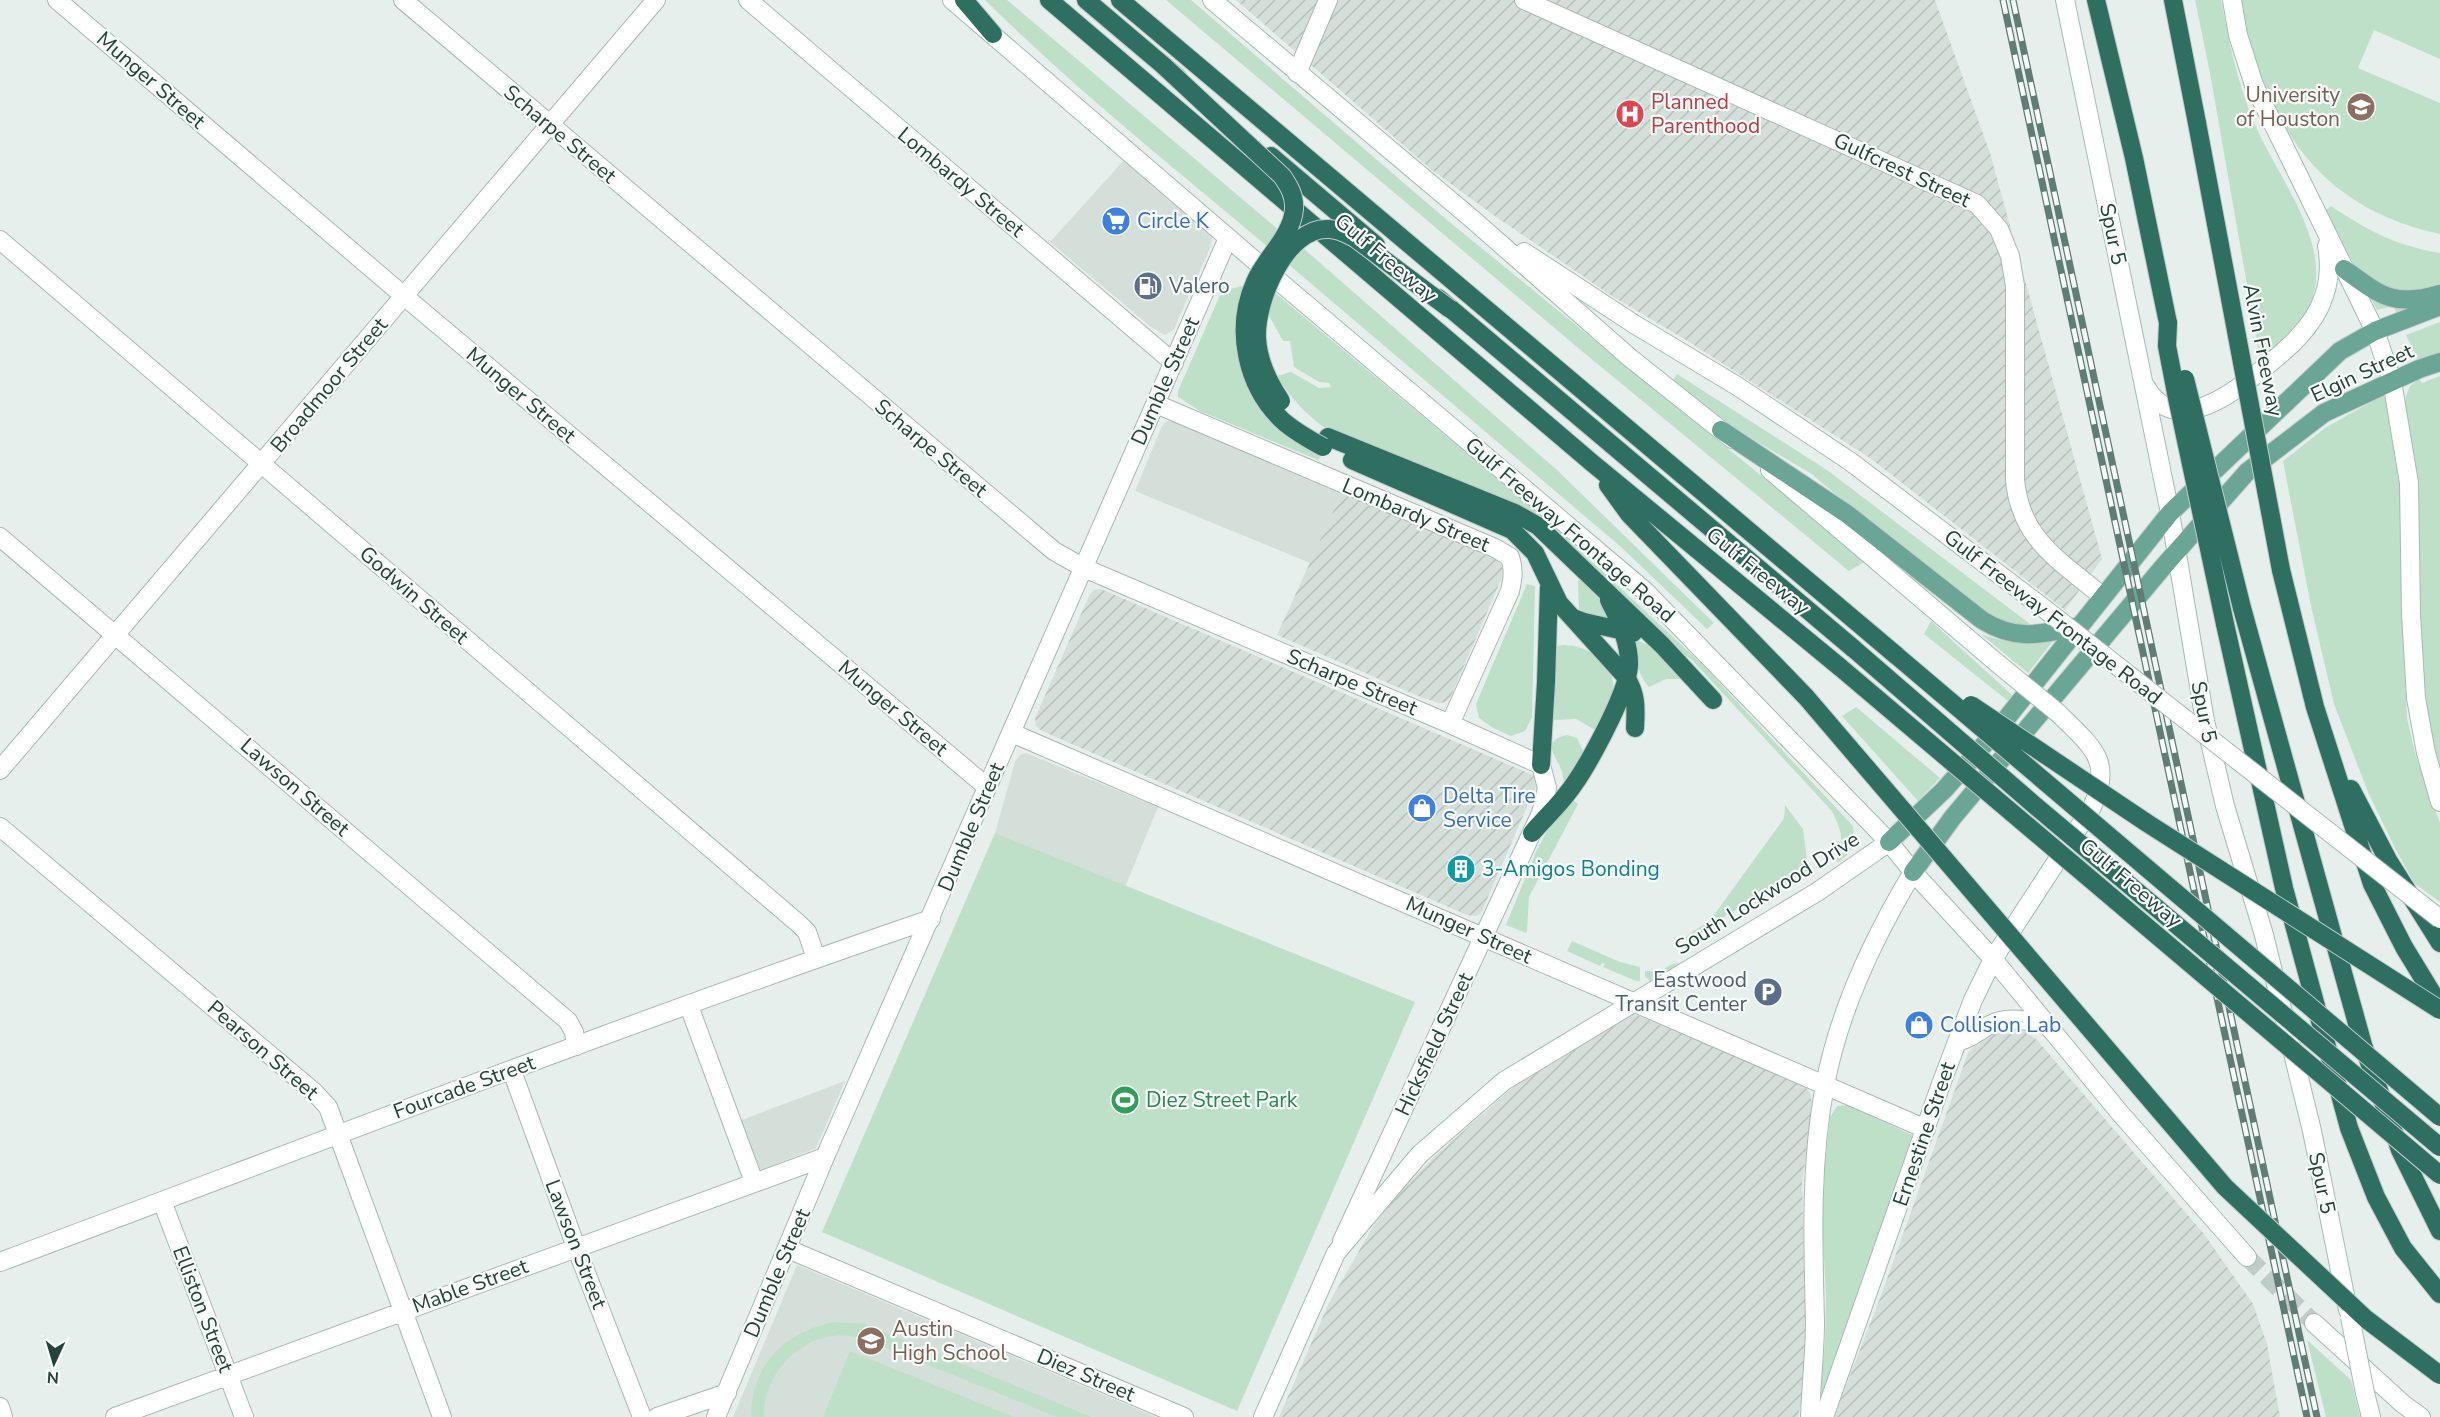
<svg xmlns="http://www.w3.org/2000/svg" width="2440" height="1417" font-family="'Nunito Sans',sans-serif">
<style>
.built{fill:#d4dfda}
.industrial{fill:url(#industrial-furrows)}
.green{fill:#bfe0c8}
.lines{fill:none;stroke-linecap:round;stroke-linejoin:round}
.secondary-tunnel{stroke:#bfccc8;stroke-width:18;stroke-dasharray:18 9;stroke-linecap:butt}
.minor-casing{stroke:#a8b8b2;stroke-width:20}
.tertiary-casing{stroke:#a8b8b2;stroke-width:20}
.secondary-casing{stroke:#a4bbb3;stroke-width:20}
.primary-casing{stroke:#c2cac8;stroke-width:20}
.motorway-casing{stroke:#c2cac8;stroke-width:20}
.minor{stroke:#fff;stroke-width:18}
.tertiary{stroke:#fff;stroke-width:18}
.secondary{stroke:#fff;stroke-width:18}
.primary{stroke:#6aa596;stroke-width:18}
.motorway{stroke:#2f6f62;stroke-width:18}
.rail-casing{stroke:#5f7d75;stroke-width:7}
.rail{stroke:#f7fbf9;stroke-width:4.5;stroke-dasharray:14;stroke-linecap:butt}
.secondary-bridge-casing{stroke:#a4bbb3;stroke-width:20;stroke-linecap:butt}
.motorway-bridge-casing{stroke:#c2cac8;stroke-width:20;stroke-linecap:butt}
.secondary-bridge{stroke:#fff;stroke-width:18}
.motorway-bridge{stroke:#2f6f62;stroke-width:18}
.labels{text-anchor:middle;stroke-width:4.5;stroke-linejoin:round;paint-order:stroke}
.street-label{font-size:21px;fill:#24423a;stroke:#f7fbf9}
.education-label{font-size:21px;fill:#785e54;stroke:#f7fbf9;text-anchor:end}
.health-label{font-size:21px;fill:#be3a42;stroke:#f7fbf9;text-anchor:start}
.shop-label{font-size:21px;fill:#366cbe;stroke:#f7fbf9;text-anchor:start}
.service-label{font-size:21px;fill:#4e5e75;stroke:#f7fbf9;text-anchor:start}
.culture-label{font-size:21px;fill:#0d838f;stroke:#f7fbf9;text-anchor:start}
.leisure-label{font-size:21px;fill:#27864d;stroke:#f7fbf9;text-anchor:start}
</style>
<defs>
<pattern id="industrial-furrows" width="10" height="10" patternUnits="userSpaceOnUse" patternTransform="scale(1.5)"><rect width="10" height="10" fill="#d4dfda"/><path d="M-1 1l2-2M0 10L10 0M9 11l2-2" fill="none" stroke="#b6c1bc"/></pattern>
</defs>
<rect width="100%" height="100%" fill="#e6efeb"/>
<!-- built -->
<path class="built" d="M1125,159L1209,231L1212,237L1211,246L1174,329L1165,335L1151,327L1050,242Z
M1174,420L1342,492L1310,563L1135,491L1162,426L1167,421Z
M1026,753L1158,807L1125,887L995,833L1015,762L1020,755Z
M845,1081L816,1148L762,1170L757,1167L739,1121Z
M797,1265L1156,1417H733Z"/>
<!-- industrial -->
<path class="industrial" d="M1236,0H1935L1990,153L2102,559L2065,610L1870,458L1686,340L1612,296L1492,214L1432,170Z
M1342,492L1498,559L1503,569L1501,580L1451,696L1446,702L1439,703L1423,698L1277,635Z
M1101,589L1535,776L1537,784L1481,913L1476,916L1467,915L1042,731L1036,726L1035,718L1089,596L1094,590Z
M1634,1014L1804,1086L1810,1092L1813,1108L1802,1183L1806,1339L1802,1398L1798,1417H1279L1329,1303L1375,1223L1401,1191L1435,1156L1518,1083Z
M2001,1029H2021L2036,1039L2204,1234L2253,1304L2267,1344L2280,1417H1834L1883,1290L1968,1053L1984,1035Z"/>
<!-- green -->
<path class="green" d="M985,0H1007L1280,231L1268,247C1172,166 1074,88 985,0Z
M1166,0H1191L1447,220L1866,561L1849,571L1583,352Z
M2195,0H2221C2229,41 2237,81 2253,120C2279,184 2352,262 2295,330C2286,341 2272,350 2260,359L2210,73Z
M2240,0H2440V59L2374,30L2358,68L2440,103V234C2313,206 2265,120 2240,0Z
M2331,206C2367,230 2396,246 2440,253V295L2397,313L2393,306L2377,310L2326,210Z
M1303,248L1557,470L1714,623L1707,629L1621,547L1288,264Z
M1246,285L1241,304L1297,442L1321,456L1318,460L1200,411L1178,397V391L1224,286L1230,289Z
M1274,292L1559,531L1702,664L1853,826C1855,844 1853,853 1837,863L1836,859C1846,841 1840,826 1831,810L1691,659L1678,651L1499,499L1322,426C1303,411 1290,397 1277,376L1291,372L1319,388L1331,387L1329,383L1319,382L1294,367L1290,341H1283L1268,314Z
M2440,322V352L2418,360L2406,335Z
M1677,374L1827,470L2034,627L2003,624L1977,610L1810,473L1736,429L1673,380Z
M2440,376V771L2430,737L2426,703L2421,652L2419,521L2413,453L2405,407L2406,396L2410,386L2419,379L2422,383Z
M2383,395L2386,401L2400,489L2402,596L2407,718L2416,757L2440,823V902L2414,883L2395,848L2368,792L2334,704L2311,606L2283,461L2325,428Z
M1581,577L1594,589L1612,619L1605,621L1579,609L1578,581Z
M1527,584L1535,586L1532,717L1525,731L1511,736L1493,728L1479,718L1476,704Z
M1931,621L2012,695L2008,701L1924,634Z
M1981,634C2008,644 2024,644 2053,641L2028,673Z
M1635,640L1652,646L1681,679H1666L1649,687C1638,676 1636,657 1633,643Z
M1563,645C1593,645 1623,670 1611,703C1608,712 1602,720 1598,728L1595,730L1576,719L1554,720L1555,650L1558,646Z
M1856,707L1940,778L1918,801L1842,716Z
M1567,735L1577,738L1584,753L1564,783C1563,778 1563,773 1561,769C1555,755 1541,741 1567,735Z
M1573,800L1578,804L1529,897L1527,931L1526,933L1506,925L1538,847L1550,826Z
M1785,805L1803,829L1808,868L1806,872H1802L1713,923L1694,938L1683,941C1690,930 1702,928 1711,919L1780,824L1784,818Z
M995,833L1415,1002L1237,1411L822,1232Z
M1572,941L1620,962L1640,967V981H1636L1603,967L1605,964L1602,963L1600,966L1567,951Z
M1679,963L1680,965L1651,982L1645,976V971L1659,972L1672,964Z
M1848,1105L1918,1138L1819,1405L1825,1342L1826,1297L1822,1219L1824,1172L1830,1117L1837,1106Z
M835,1322L864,1324L1092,1417H1057L876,1344C867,1341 858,1337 849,1336C803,1331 763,1373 764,1417H751C751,1365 785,1331 835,1322Z
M2307,1340L2351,1380L2360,1417H2326Z
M850,1351L1014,1417H823Z"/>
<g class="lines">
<!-- secondary-tunnel -->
<path class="secondary-tunnel" d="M2247,1257L2314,1323"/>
<!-- minor casing -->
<g class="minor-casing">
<path id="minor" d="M57,0L404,296L987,787
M403,0L1054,551L1084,568L1450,724L1541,765L1547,788L1541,813L1342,1241
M748,0L1174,363
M1524,0L1977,204L1999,229L2010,256L2015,286V480C2021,541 2060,560 2103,597
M1297,73L1328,0
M0,240L799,924L807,932L816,958
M1156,404L1495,548L1510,557C1514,569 1513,578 1510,591L1450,724
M0,537L568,1021L574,1032L576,1046
M1012,733L1926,1129
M0,827L315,1093L328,1107L442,1417
M689,1006L754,1182
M512,1071L576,1247L642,1417
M162,1201L244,1417
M788,1249L1184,1417
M0,1262C310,1146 618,1026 931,919
M0,1407L3,1417
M115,1417L825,1157"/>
</g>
<!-- tertiary casing -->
<g class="tertiary-casing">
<path id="tertiary" d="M0,770L656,0
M657,1417L727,1393
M716,1417L825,1157L1228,238"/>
</g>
<!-- secondary casing -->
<g class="secondary-casing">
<path id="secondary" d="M952,0L1261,266L1645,591L1889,842L1913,872L1993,959L2120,1113L2247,1257
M1212,0L1471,218L1629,357L1732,439
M2065,0L2170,513L2205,721L2225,806L2264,935L2312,1131L2348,1310
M2232,0L2238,35L2254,85L2375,331L2392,381L2409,483L2411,614L2416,698L2426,753L2440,802
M1524,252L1634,324L1737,386L1851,462
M2146,387C2174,436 2228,397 2259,372C2284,352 2314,328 2324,296C2330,279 2330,263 2327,246
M1770,470L1997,663
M1957,1041C1970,1041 1985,1024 2000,1021C2015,1017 2033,1022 2048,1025
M2314,1323L2403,1404L2421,1417
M2365,1393L2371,1417
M1263,1417L1336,1253L1420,1154L1504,1081L1817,892L1889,842
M1810,1417C1811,1385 1815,1353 1815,1321C1813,1242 1810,1164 1825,1085C1839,1010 1874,937 1913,872
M1824,1417L1941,1084L1973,1000L1993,959L2092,807C2114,760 2091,746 2058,713"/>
</g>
<!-- primary casing -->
<g class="primary-casing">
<path id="primary" d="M2344,269C2380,295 2393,308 2440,294
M1721,430L1847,514L1982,620C2017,642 2042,634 2080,626
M1889,842L1944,790L1998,729L2170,513L2340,351L2375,331L2440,306
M1913,872L1953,817L2163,567L2247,472L2324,413L2419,369L2440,362"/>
</g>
<!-- motorway casing -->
<g class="motorway-casing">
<path id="motorway" d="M964,0L993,34
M1049,0L1591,462L1841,668
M1086,0L1177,77
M1120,0L1897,656
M2096,0L2134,158L2168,323
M2173,0L2197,123
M1271,156L1376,245
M1438,298L1854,649
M1328,437L1515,513L1538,526L1662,645L1713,700
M1352,460L1512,530L1535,553L1559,603L1626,677C1637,695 1636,708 1635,728
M1608,485L1629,514L1806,697
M2281,570L2315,707L2372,884L2404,947L2440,1006
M2242,608L2363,1045L2400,1150L2440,1231
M1573,618L1584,622L1633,633
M2225,624L2284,888L2349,1128L2376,1197L2403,1248L2440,1294
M1541,765L1546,682L1549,587
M2351,789L2388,860L2440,943
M1532,833C1543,820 1556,808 1566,795C1585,772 1627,695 1629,666C1630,644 1619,619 1609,600"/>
</g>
<!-- minor -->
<use href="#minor" class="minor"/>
<!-- tertiary -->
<use href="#tertiary" class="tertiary"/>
<!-- secondary -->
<use href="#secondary" class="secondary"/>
<!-- primary -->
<use href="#primary" class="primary"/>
<!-- motorway -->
<use href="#motorway" class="motorway"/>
<!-- rail casing -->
<g class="rail-casing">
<path id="rail" d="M2003,0L2307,1417
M2013,0L2317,1417"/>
</g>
<!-- rail -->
<use href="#rail" class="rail"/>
<!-- secondary-bridge casing -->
<g class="secondary-bridge-casing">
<path id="secondary-bridge" d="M1851,462L2046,610L2440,919
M1997,663L2058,713
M2350,1317L2365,1393"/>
</g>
<!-- motorway-bridge casing -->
<g class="motorway-bridge-casing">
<path id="motorway-bridge" d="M1165,67L1282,176C1289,186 1295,196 1294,209C1292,236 1265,258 1255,282C1234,329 1246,387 1284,422C1296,432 1310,440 1323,447
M2197,123L2281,570
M2168,323L2167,346L2177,398L2225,624
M2185,379L2242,608
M1281,401C1269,383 1258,361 1257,338C1255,302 1286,226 1329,229C1339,229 1347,234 1355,238L1450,309
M1854,649L2032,803L2440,1147
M1897,656L2440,1117
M1841,668L2440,1175
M1806,697L2225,1187L2366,1319L2440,1375
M1971,705L2147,823L2440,1010"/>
</g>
<!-- secondary-bridge -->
<use href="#secondary-bridge" class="secondary-bridge"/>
<!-- motorway-bridge -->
<use href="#motorway-bridge" class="motorway-bridge"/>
</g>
<!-- icons -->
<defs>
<g id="university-disc" transform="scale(1.5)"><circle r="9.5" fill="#8d6e63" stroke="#f7fbf9"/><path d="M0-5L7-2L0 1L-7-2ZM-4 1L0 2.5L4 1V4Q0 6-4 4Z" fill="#fff"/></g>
<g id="hospital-disc" transform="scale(1.5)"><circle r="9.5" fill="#e0444e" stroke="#f7fbf9"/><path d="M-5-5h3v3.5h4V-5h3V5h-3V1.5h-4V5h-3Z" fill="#fff"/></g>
<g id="supermarket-disc" transform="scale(1.5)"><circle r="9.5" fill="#3f7fe0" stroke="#f7fbf9"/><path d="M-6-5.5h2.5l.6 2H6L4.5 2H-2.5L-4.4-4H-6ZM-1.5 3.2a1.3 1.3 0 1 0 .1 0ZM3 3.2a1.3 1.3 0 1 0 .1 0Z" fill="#fff"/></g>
<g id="fuel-disc" transform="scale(1.5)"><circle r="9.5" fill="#5c6f8a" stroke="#f7fbf9"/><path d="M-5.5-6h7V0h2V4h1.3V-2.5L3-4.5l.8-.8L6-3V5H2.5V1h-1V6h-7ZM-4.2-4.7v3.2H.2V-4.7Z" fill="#fff"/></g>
<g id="shop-disc" transform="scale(1.5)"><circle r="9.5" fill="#3f7fe0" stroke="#f7fbf9"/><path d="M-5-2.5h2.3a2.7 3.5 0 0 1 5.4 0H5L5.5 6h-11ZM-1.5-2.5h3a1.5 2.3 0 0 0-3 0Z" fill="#fff"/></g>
<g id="building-disc" transform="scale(1.5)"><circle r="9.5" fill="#0f9aa8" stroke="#f7fbf9"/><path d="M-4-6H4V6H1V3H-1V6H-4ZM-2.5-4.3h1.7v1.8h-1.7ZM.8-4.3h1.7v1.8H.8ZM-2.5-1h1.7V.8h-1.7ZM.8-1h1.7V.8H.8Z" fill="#fff"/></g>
<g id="parking-disc" transform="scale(1.5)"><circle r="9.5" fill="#5c6f8a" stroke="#f7fbf9"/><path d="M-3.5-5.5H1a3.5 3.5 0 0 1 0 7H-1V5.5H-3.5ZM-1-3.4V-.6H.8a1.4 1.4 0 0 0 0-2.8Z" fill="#fff"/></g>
<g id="stadium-disc" transform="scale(1.5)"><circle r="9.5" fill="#2e9e5b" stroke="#f7fbf9"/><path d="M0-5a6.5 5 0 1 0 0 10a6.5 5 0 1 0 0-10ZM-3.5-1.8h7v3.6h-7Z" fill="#fff"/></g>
<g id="school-disc" transform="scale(1.5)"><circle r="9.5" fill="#8d6e63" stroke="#f7fbf9"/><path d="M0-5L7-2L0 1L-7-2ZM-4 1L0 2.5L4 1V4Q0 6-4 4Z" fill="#fff"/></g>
</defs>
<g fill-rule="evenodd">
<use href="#university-disc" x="2361" y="107"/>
<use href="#hospital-disc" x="1630" y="114"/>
<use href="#supermarket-disc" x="1116" y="221"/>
<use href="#fuel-disc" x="1148" y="286"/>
<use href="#shop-disc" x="1422" y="808"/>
<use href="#building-disc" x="1461" y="869"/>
<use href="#parking-disc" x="1768" y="992"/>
<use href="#shop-disc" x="1919" y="1025"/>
<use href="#stadium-disc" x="1125" y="1100"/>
<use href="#school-disc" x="871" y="1341"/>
</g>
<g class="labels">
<!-- street labels -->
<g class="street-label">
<text transform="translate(151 80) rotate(41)" y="7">Munger Street</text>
<text transform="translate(560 134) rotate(40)" y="7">Scharpe Street</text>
<text transform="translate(1902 170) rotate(25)" y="7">Gulfcrest Street</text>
<text transform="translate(961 182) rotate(40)" y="7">Lombardy Street</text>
<text transform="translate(2113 234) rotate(78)" y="7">Spur 5</text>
<text transform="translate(1386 258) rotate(40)" y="7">Gulf Freeway</text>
<text transform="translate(2263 350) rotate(79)" y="7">Alvin Freeway</text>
<text transform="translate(2362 373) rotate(-25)" y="7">Elgin Street</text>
<text transform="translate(1165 381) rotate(-66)" y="7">Dumble Street</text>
<text transform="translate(329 385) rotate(-50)" y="7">Broadmoor Street</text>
<text transform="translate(521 395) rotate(40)" y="7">Munger Street</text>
<text transform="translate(931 448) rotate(40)" y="7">Scharpe Street</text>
<text transform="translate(1416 515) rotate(23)" y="7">Lombardy Street</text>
<text transform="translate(1570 530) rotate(41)" y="7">Gulf Freeway Frontage Road</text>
<text transform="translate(1758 571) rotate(39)" y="7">Gulf Freeway</text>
<text transform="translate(414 595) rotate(41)" y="7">Godwin Street</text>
<text transform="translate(2053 617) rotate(38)" y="7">Gulf Freeway Frontage Road</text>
<text transform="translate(1352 682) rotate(23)" y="7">Scharpe Street</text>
<text transform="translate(893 708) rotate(40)" y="7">Munger Street</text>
<text transform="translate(2204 712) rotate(79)" y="7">Spur 5</text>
<text transform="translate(295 787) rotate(41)" y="7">Lawson Street</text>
<text transform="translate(971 827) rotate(-67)" y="7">Dumble Street</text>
<text transform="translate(2131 883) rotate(40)" y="7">Gulf Freeway</text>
<text transform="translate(1767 893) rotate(-32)" y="7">South Lockwood Drive</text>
<text transform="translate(1469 930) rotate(24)" y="7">Munger Street</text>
<text transform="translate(1434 1044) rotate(-65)" y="7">Hicksfield Street</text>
<text transform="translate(263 1050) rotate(41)" y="7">Pearson Street</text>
<text transform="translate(464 1087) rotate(-20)" y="7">Fourcade Street</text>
<text transform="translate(1924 1134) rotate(-71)" y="7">Ernestine Street</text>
<text transform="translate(2322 1183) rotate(78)" y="7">Spur 5</text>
<text transform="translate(576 1244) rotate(69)" y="7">Lawson Street</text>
<text transform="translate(777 1273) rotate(-67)" y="7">Dumble Street</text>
<text transform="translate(470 1286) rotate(-20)" y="7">Mable Street</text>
<text transform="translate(203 1309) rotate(69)" y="7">Elliston Street</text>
<text transform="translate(1086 1375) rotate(23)" y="7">Diez Street</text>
</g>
<!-- education labels -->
<g class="education-label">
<text x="2340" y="102">University<tspan x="2340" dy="24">of Houston</tspan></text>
<text x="892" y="1336" text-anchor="start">Austin<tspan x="892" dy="24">High School</tspan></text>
</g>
<!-- health labels -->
<g class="health-label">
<text x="1651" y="109">Planned<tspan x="1651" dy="24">Parenthood</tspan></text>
</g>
<!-- shop labels -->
<g class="shop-label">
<text x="1137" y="228">Circle K</text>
<text x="1443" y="803">Delta Tire<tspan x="1443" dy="24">Service</tspan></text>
<text x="1940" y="1032">Collision Lab</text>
</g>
<!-- service labels -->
<g class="service-label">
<text x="1169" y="293">Valero</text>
<text x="1747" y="987" text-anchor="end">Eastwood<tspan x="1747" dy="24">Transit Center</tspan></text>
</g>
<!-- culture labels -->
<g class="culture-label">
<text x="1482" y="876">3-Amigos Bonding</text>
</g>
<!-- leisure labels -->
<g class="leisure-label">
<text x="1146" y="1107">Diez Street Park</text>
</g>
</g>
<!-- north arrow -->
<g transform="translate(54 1363) rotate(184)" stroke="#f7fbf9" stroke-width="4.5" paint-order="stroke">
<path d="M0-4.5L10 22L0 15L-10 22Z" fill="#24423a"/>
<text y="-9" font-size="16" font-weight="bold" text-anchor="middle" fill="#24423a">N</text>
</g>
</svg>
